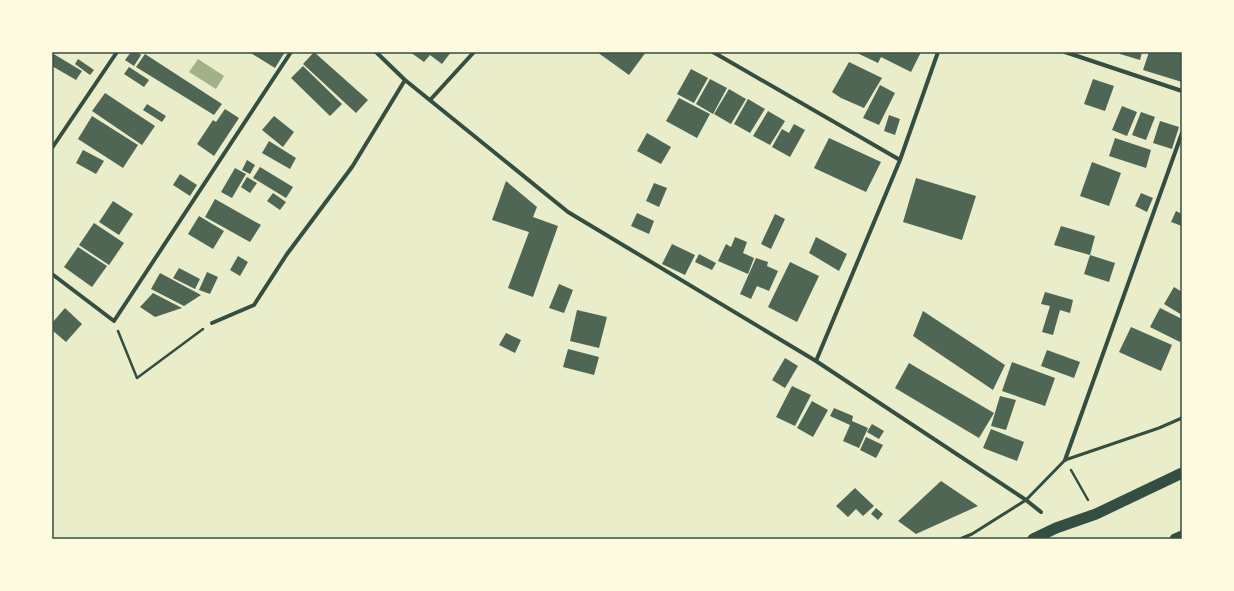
<svg xmlns="http://www.w3.org/2000/svg" width="1234" height="591" font-family="Commissioner,sans-serif">
<style>
.water{fill:#a3b18a}
.building{fill:#4f6655}
.lines{fill:none;stroke-linecap:round;stroke-linejoin:round}
.path{stroke:#344e41;stroke-width:2.5}
.service{stroke:#344e41;stroke-width:3}
.minor{stroke:#344e41;stroke-width:4}
.trunk{stroke:#344e41;stroke-width:11}
.neatline{fill:none;stroke:#344e41;stroke-width:1.5}
</style>
<rect width="100%" height="100%" fill="#e9edc9"/>
<!-- water -->
<path class="water" d="M198,59L224,76L216,89L189,72Z"/>
<!-- building -->
<path class="building" d="M131,52H137L141,55L134,66L125,60Z
M249,52H285L275,68Z
M314,52L368,100L356,113L303,64Z
M410,52H451L442,64L430,55L424,62Z
M597,52H646L629,75Z
M855,52H921L911,72L881,57L878,63Z
M1121,52H1142L1140,60L1120,54Z
M1149,52H1176L1182,54V82L1143,70Z
M52,53L82,71L76,80L52,66Z
M145,54L222,104L214,115L136,67Z
M78,59L94,70L90,75L75,64Z
M849,62L882,78L864,108L841,98L832,92Z
M303,66L342,104L330,116L291,78Z
M129,67L149,80L144,87L124,74Z
M691,69L708,78L694,103L677,94Z
M710,79L727,88L713,114L696,104Z
M1093,79L1114,86L1105,111L1084,104Z
M880,85L895,93L879,125L863,118Z
M729,89L746,99L731,124L714,114Z
M105,93L155,126L142,145L92,111Z
M679,98L710,114L697,138L666,121Z
M748,99L765,109L750,133L734,124Z
M147,104L166,116L162,122L143,110Z
M1122,106L1137,112L1127,136L1112,130Z
M225,109L239,118L214,156L197,144L213,120L216,122Z
M768,111L785,121L770,145L753,136Z
M1141,112L1155,117L1146,140L1132,135Z
M889,115L900,119L895,135L884,131Z
M92,116L138,145L123,168L78,139Z
M274,116L294,132L283,147L262,130Z
M1160,121L1179,127L1172,149L1153,143Z
M794,124L805,130L790,157L772,147L782,129L789,133Z
M647,133L671,147L661,164L637,151Z
M829,138L881,162L866,192L814,168Z
M1115,138L1151,150L1146,168L1109,156Z
M269,141L296,158L290,169L262,153Z
M83,150L104,161L96,174L76,163Z
M247,160L255,165L250,174L242,170Z
M1092,162L1121,173L1109,206L1080,196Z
M260,167L293,187L286,198L253,178Z
M235,168L246,174L232,198L221,192Z
M180,174L197,185L190,196L173,185Z
M247,177L257,183L250,193L241,187Z
M916,178L976,196L962,240L903,222Z
M506,181L537,207L533,217L558,226L533,297L508,288L529,232L492,220Z
M654,183L667,188L659,207L646,201Z
M273,193L286,202L280,210L267,201Z
M1141,193L1153,198L1147,212L1135,206Z
M215,199L261,225L250,242L205,217Z
M113,201L133,214L119,235L99,222Z
M1176,211L1182,214V226L1171,222Z
M637,213L654,221L649,234L631,226Z
M775,214L785,219L771,249L761,244Z
M199,216L224,231L213,249L188,234Z
M94,223L124,243L109,265L79,245Z
M1061,226L1095,236L1090,255L1054,245Z
M735,237L747,242L743,253L754,258L748,274L718,261L726,244L731,247Z
M816,237L847,254L839,271L809,253Z
M672,244L695,255L685,275L662,264Z
M78,247L107,266L92,287L64,267Z
M699,254L716,263L712,270L695,262Z
M1090,255L1115,263L1109,282L1084,274Z
M238,256L248,262L240,276L230,270Z
M756,258L768,262L767,266L778,271L769,291L757,286L751,299L740,294Z
M790,262L819,276L797,322L768,307Z
M179,268L200,279L195,289L173,278Z
M207,272L218,277L210,294L199,290Z
M160,273L201,295L184,306L151,289Z
M559,284L573,290L564,313L549,308Z
M1174,287L1182,292V315L1164,304Z
M1045,292L1073,300L1070,313L1060,310L1053,335L1042,332L1050,306L1041,304Z
M153,293L182,308L155,317L140,307Z
M65,308L82,324L66,342L52,330V323Z
M1160,308L1182,319V337L1180,342L1150,327Z
M577,310L607,317L599,348L570,341Z
M923,311L1005,365L993,390L913,336Z
M1131,327L1172,345L1161,371L1119,352Z
M506,333L521,340L515,353L499,345Z
M568,349L599,357L594,375L563,367Z
M1047,350L1080,362L1074,378L1041,366Z
M785,358L798,366L785,388L772,380Z
M1012,362L1055,378L1045,406L1002,391Z
M909,363L994,413L979,438L895,388Z
M792,386L811,395L795,426L776,417Z
M1000,396L1016,400L1006,430L991,426Z
M812,401L828,410L813,437L797,428Z
M834,408L853,416L852,421L868,428L859,448L843,441L850,425L830,416Z
M872,424L884,431L879,439L867,432Z
M991,429L1024,442L1017,461L983,448Z
M866,437L883,445L876,458L860,450Z
M941,481L978,506L916,534L898,521Z
M855,488L874,506L863,516L856,509L848,517L836,506Z
M876,508L883,514L878,520L871,514Z"/>
<g class="lines">
<!-- path -->
<path class="path" d="M118,331L137,378L203,329
M1071,470L1088,500"/>
<!-- service -->
<path class="service" d="M960,539L972,534L1026,500L1065,460L1159,428L1182,418"/>
<!-- minor -->
<path class="minor" d="M376,52L405,80L568,212L816,361L1026,500L1041,512
M713,52L900,160
M1065,52L1182,91
M431,99L474,52
M52,148L117,52
M52,274L114,321L291,52
M212,323L254,305L287,254L352,167L405,80
M816,361L900,160L938,52
M1065,460L1182,133"/>
<!-- trunk -->
<path class="trunk" d="M1033,539L1056,528L1096,514L1182,473
M1175,539L1182,536"/>
</g>
<!-- border -->
<rect width="1234" height="591" fill="none" stroke="#fefae0" stroke-width="106"/>
<rect x="53" y="53" width="1128" height="485" class="neatline"/>
</svg>
